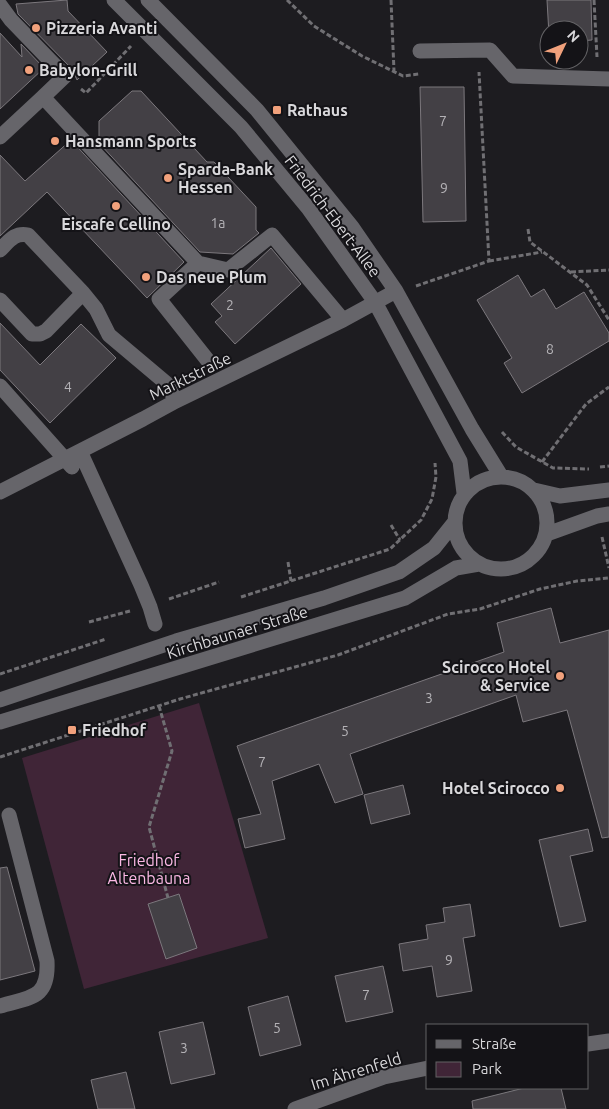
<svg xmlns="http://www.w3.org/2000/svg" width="609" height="1109" font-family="Ubuntu,sans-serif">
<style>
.green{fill:#402537}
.building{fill:#434045;stroke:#7c787d}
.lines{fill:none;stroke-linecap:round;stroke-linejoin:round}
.path{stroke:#706f73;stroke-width:3;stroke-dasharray:5 2.5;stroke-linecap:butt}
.minor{stroke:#66656a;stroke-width:15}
.poi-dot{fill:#f1a17c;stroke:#141317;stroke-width:2}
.labels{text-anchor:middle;stroke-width:4;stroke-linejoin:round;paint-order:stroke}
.number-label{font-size:14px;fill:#b4b2b6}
.poi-label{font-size:16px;font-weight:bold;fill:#d9d8db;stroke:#141317;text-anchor:start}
.street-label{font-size:16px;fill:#d9d8db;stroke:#141317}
.park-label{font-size:16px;fill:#fbb8e4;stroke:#141317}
</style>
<rect width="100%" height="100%" fill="#1d1c20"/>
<!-- green -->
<path class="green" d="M199,703L268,938L84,989L22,758Z"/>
<!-- building -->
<path class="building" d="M67,0L68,11L107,52L77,80L72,69L18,14L16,4Z
M547,0H591L592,40L579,41V30H549V35Z
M0,33L22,57L21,44L44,68L0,109Z
M420,87H464L466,221L423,222Z
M132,91H141L207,162H214L256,207V230L259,233L233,254L200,252L99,143V121Z
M71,140L184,262L147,298L47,192L0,236V155L25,181Z
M271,248L301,284L235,344L215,322L222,316L211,304Z
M518,275L531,297L544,289L556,309L584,292L609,333V341L522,393L504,363L512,358L477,300Z
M0,323L40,365L81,324L116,358L50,423L0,370Z
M551,608L560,643L609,630V837L602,838L567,710L523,722L516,695L350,754L363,794L335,803L319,764L272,781L285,839L245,848L238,819L261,814L237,746L504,652L497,623Z
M403,785L410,814L371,824L364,795Z
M588,829L593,851L570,856L586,921L560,927L539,840Z
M7,867L35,971L0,980V868Z
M179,894L197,948L166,959L148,904Z
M470,904L475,936L463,938L472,991L437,997L432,966L403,971L399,944L428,939L426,925L445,922L443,908Z
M383,966L393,1012L346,1022L335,976Z
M288,996L301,1045L260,1056L248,1007Z
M203,1022L215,1074L171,1084L159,1032Z
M126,1072L135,1109H98L91,1080Z
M524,1088H561L566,1109H473L472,1101Z"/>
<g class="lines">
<!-- path -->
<path class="path" d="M287,0L314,26L362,56L403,76L419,74
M391,0L394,71
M594,0L597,57
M81,89L86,93L131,46
M528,229L530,242L587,285L609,320
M489,261L542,252
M571,272L609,270
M416,286L489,261L479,72
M502,432L516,447L553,468L589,469
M542,462L586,404L609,387
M600,467L609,466
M391,525L400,540
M602,537L609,568
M288,562L291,581
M241,597L390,549L421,520L432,499L436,477L435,463
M169,599L219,582
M89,622L130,611
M0,674L106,639
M159,706L172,751L149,827L168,898
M0,757L180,699L338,655L448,614L480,609L540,589L577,581L609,578"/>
<!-- minor -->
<path class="minor" d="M114,0L241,127L308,208L375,302L460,461L464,493
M148,0L257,110L352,227L396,291L472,429L501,476
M0,5L11,20L65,76L43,97
M420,51L490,50L513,76L609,79
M0,137L43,97L198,263L159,299L209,362
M0,250C9,241 15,232 28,235L83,293L96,309L109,335L166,383L176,401
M198,263L228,270L272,235L343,320
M0,300L32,334H40L46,331L83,293
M0,386L72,467
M80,451L141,585L150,607L155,624
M455 523a46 46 0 1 1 92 0a46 46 0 1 1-92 0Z
M534,490L560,496L609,490
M0,492L143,419L176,401L343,320L396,291
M547,534L597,516L609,514
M0,700L176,641L324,598L399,572L434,548L454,523
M0,722L405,598L456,568L479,564
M0,1006C31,997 49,999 47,961L9,815
M588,1044L609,1041
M295,1109L384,1077L428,1068"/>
</g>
<!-- markers -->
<g class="poi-dot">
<circle cx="36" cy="28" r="5"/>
<circle cx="29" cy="70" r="5"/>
<rect x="272" y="105" width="10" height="10" rx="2.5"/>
<circle cx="55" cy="141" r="5"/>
<circle cx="168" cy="178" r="5"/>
<circle cx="116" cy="206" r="5"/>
<circle cx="146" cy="277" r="5"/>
<circle cx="560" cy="676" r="5"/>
<rect x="67" y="725" width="10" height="10" rx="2.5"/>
<circle cx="560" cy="788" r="5"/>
</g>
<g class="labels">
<!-- number labels -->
<g class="number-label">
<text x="443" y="126">7</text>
<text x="444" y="193">9</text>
<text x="218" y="228">1a</text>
<text x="230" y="310">2</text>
<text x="550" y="354">8</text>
<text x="68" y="392">4</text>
<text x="429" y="703">3</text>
<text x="345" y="736">5</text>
<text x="262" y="767">7</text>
<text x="449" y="965">9</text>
<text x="366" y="1000">7</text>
<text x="277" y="1033">5</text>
<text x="184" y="1053">3</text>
</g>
<!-- poi labels -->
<g class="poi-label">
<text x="46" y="34">Pizzeria Avanti</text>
<text x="39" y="76">Babylon-Grill</text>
<text x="287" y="116">Rathaus</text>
<text x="65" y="147">Hansmann Sports</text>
<text x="178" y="175">Sparda-Bank<tspan x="178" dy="18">Hessen</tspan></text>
<text x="116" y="230" text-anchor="middle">Eiscafe Cellino</text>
<text x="156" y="283">Das neue Plum</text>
<text x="550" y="673" text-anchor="end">Scirocco Hotel<tspan x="550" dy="18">&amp; Service</tspan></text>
<text x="82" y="736">Friedhof</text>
<text x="550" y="794" text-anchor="end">Hotel Scirocco</text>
</g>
<!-- street labels -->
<g class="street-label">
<text transform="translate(333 216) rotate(53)" y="6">Friedrich-Ebert-Allee</text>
<text transform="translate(190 376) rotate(-26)" y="6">Marktstraße</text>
<text transform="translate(237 632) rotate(-17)" y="6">Kirchbaunaer Straße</text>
<text transform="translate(356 1071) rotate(-17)" y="6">Im Ährenfeld</text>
</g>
<!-- park labels -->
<g class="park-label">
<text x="149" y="866">Friedhof<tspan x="149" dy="18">Altenbauna</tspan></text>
</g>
</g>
<!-- legend -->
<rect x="426" y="1024" width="162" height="65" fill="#141317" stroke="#636265"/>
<rect x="436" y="1040" width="25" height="8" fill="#66656a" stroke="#636265"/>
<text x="472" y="1049" font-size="15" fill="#d9d8db">Straße</text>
<rect x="436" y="1062" width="25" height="15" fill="#402537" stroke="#636265"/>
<text x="472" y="1074" font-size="15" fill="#d9d8db">Park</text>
<!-- north arrow -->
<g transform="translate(564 45) rotate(47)"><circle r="24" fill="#141317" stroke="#636265"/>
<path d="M0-4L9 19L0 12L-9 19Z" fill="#f1a17c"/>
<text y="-8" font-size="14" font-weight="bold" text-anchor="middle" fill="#d9d8db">N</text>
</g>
</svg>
